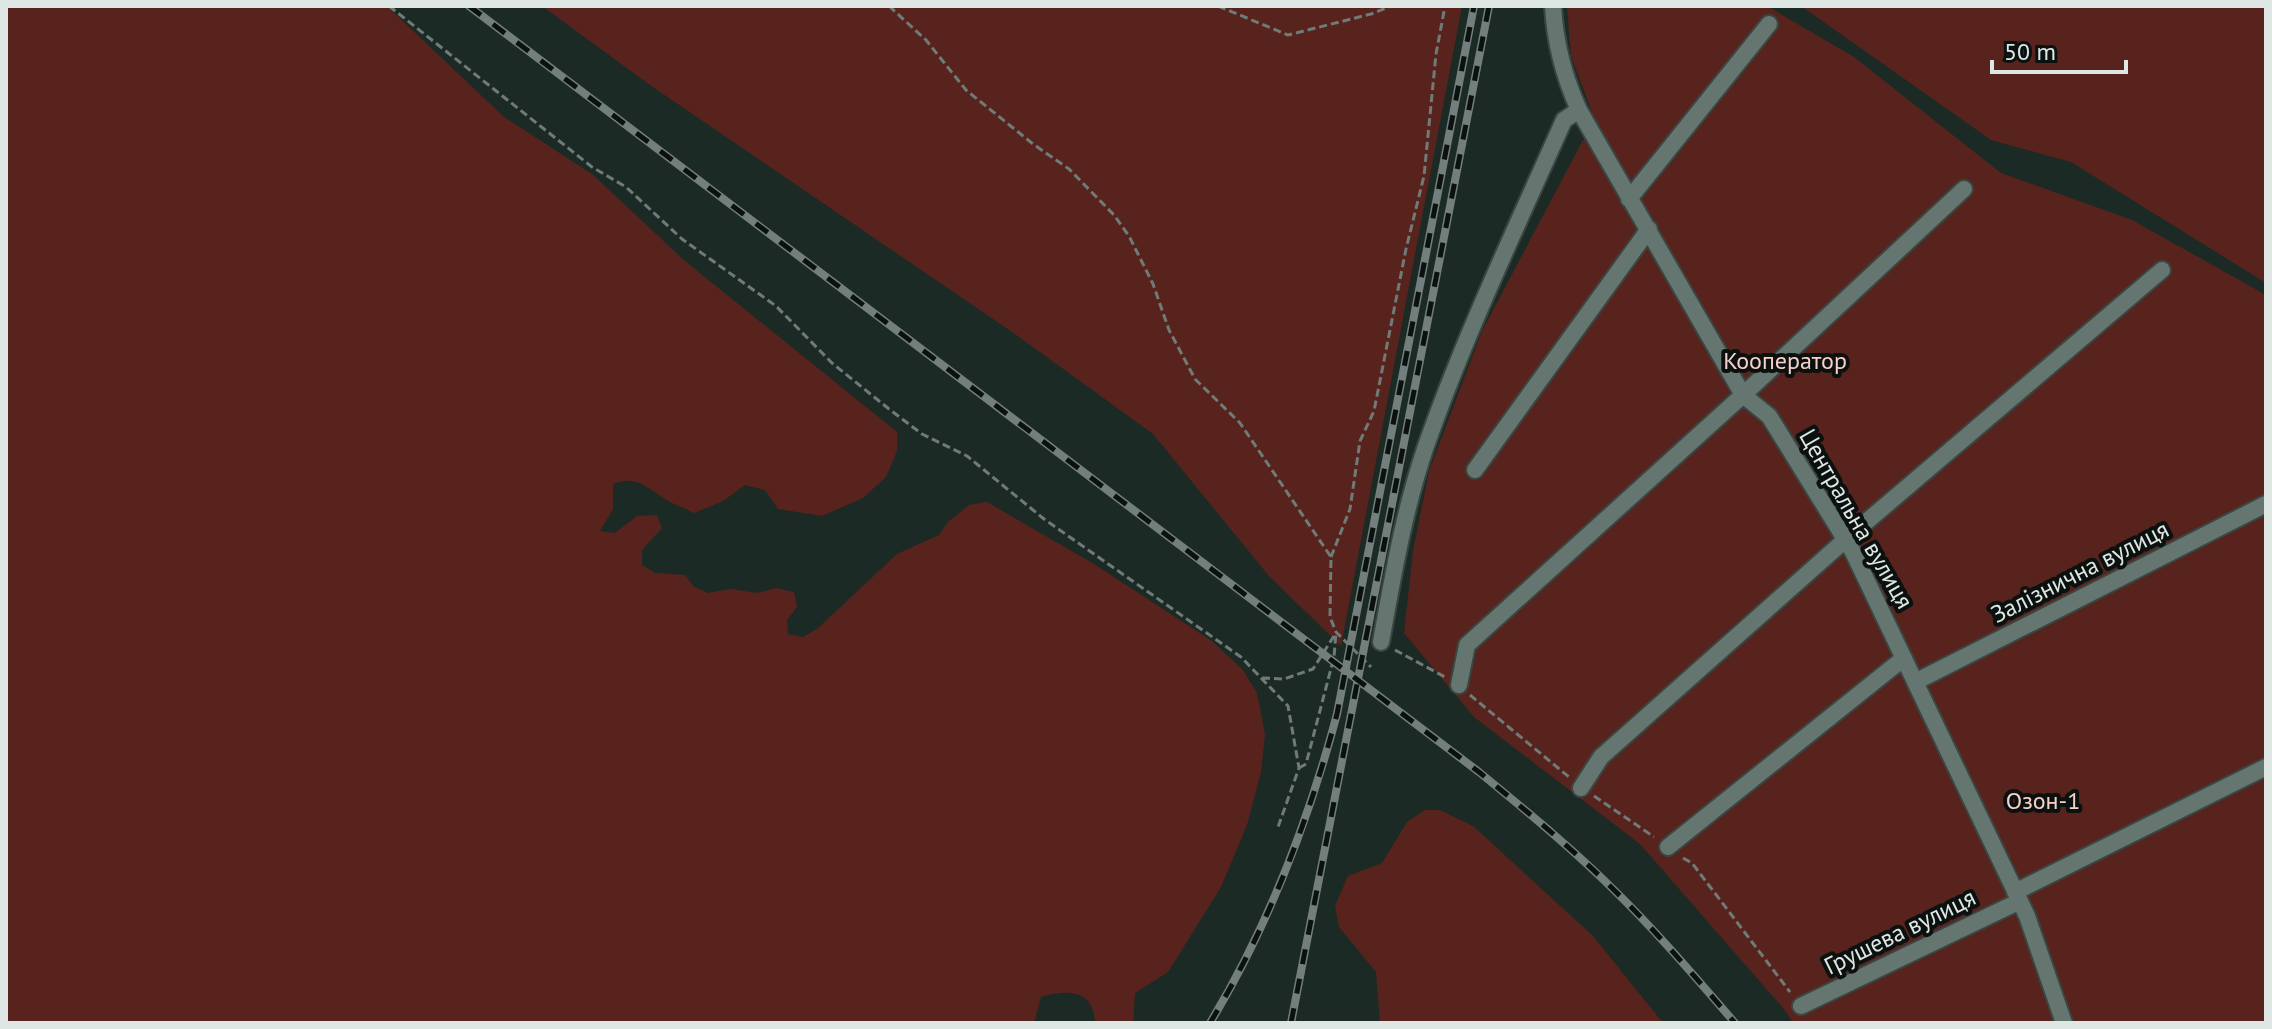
<svg xmlns="http://www.w3.org/2000/svg" width="2272" height="1029" font-family="'PT Sans',sans-serif">
<style>
.green{fill:#58231c}
.lines{fill:none;stroke-linecap:round;stroke-linejoin:round}
.street-casing{stroke:#3a4642;stroke-width:20}
.path{stroke:#6f7b77;stroke-width:3;stroke-dasharray:8 4;stroke-linecap:butt}
.street{stroke:#657671;stroke-width:16}
.rail-casing{stroke:#737f7c;stroke-width:8}
.rail{stroke:#0b110f;stroke-width:5;stroke-dasharray:15;stroke-linecap:butt}
.labels{text-anchor:middle;stroke-width:8;stroke-linejoin:round;paint-order:stroke}
.park-label{font-size:24px;fill:#f8d0c9;stroke:#0b110f}
.street-label{font-size:24px;fill:#dee7e4;stroke:#0b110f}
</style>
<rect width="100%" height="100%" fill="#1c2a26"/>
<!-- green -->
<path class="green" d="M6,6H387L504,117L592,174L685,261L897,432V451L886,477L863,498L822,516L778,509L765,490L745,485L723,501L694,513C685,508 674,505 665,499C646,487 636,475 613,484V509L600,531L615,533L637,516L657,515L662,528L642,550V565L655,573L685,575L694,587L708,593L731,589L757,593L776,588L794,592L797,607L787,620L788,634L803,637L817,629L897,554L939,535L948,522L969,505L987,502L1094,564L1212,641L1243,670L1257,693L1265,734L1261,772L1247,825L1221,887L1168,972L1135,993L1133,1023H1095C1094,989 1067,989 1041,997L1034,1023H6Z
M542,6H1462L1341,646L1269,576L1153,434L1015,334L650,85Z
M1567,6H1767L1854,57L2001,173L2132,220L2266,295V1023H1793L1784,1009L1640,844L1474,717L1404,633L1413,551L1429,471L1482,331L1582,142L1596,123L1571,56Z
M1801,6H2266V283L2071,162L1991,140Z
M1425,810H1440L1473,826L1593,936L1663,1023H1380L1376,972L1339,927L1335,906L1348,876L1382,863L1407,822Z"/>
<g class="lines">
<!-- street casing -->
<g class="street-casing">
<path id="street" d="M1553,6C1555,43 1564,77 1579,110L1743,395L1769,416L1853,552L2027,916L2064,1023
M1629,199L1769,24
M1475,470L1649,229
M1381,642C1393,576 1404,510 1426,446C1465,335 1516,228 1564,120L1579,110
M1915,682L2266,504
M1459,685L1467,645L1743,395L1964,189
M1581,788L1601,757L1845,540L2162,270
M1668,847L1904,658
M2015,892L2266,767
M1801,1006L2020,901"/>
</g>
<!-- path -->
<path class="path" d="M389,6L592,167L626,187L682,239L776,306L832,363L889,409L922,434L967,456L1044,519L1241,657L1288,706L1299,768L1278,827
M889,6L926,40L966,90L1033,144L1069,169L1114,215L1129,236L1153,284L1169,330L1195,379L1240,423L1331,557L1330,617L1336,632L1371,667
M1218,6L1288,35L1371,14L1391,6
M1331,557L1350,509L1360,441L1374,411L1406,249L1424,176L1436,54L1445,6
M1395,650L1445,677
M1262,678L1284,679L1313,669L1334,636
M1470,695L1569,777
M1299,768L1306,764L1334,657L1336,632
M1594,796L1654,837
M1683,858L1692,863L1790,992"/>
<!-- street -->
<use href="#street" class="street"/>
<!-- rail casing -->
<g class="rail-casing">
<path id="rail" d="M469,6L1479,772C1525,810 1572,848 1614,890C1657,932 1696,978 1735,1023
M1210,1023C1268,927 1308,823 1337,714L1474,6
M1291,1023L1489,6"/>
</g>
<!-- rail -->
<use href="#rail" class="rail"/>
</g>
<g class="labels">
<!-- park labels -->
<g class="park-label">
<text x="1785" y="369">Кооператор</text>
<text x="2043" y="809">Озон-1</text>
</g>
<!-- street labels -->
<g class="street-label">
<text transform="translate(1856 519) rotate(60)" y="8">Центральна вулиця</text>
<text transform="translate(2080 572) rotate(-27)" y="8">Залізнична вулиця</text>
<text transform="translate(1900 932) rotate(-26)" y="8">Грушева вулиця</text>
</g>
</g>
<!-- border -->
<rect width="2272" height="1029" fill="none" stroke="#dee7e4" stroke-width="16"/>
<!-- scale -->
<path d="M1992 60v12h134v-12" fill="none" stroke="#dee7e4" stroke-width="4"/>
<text x="2004" y="60" font-size="24" fill="#dee7e4" stroke="#0b110f" stroke-width="6" paint-order="stroke">50 m</text>
</svg>
